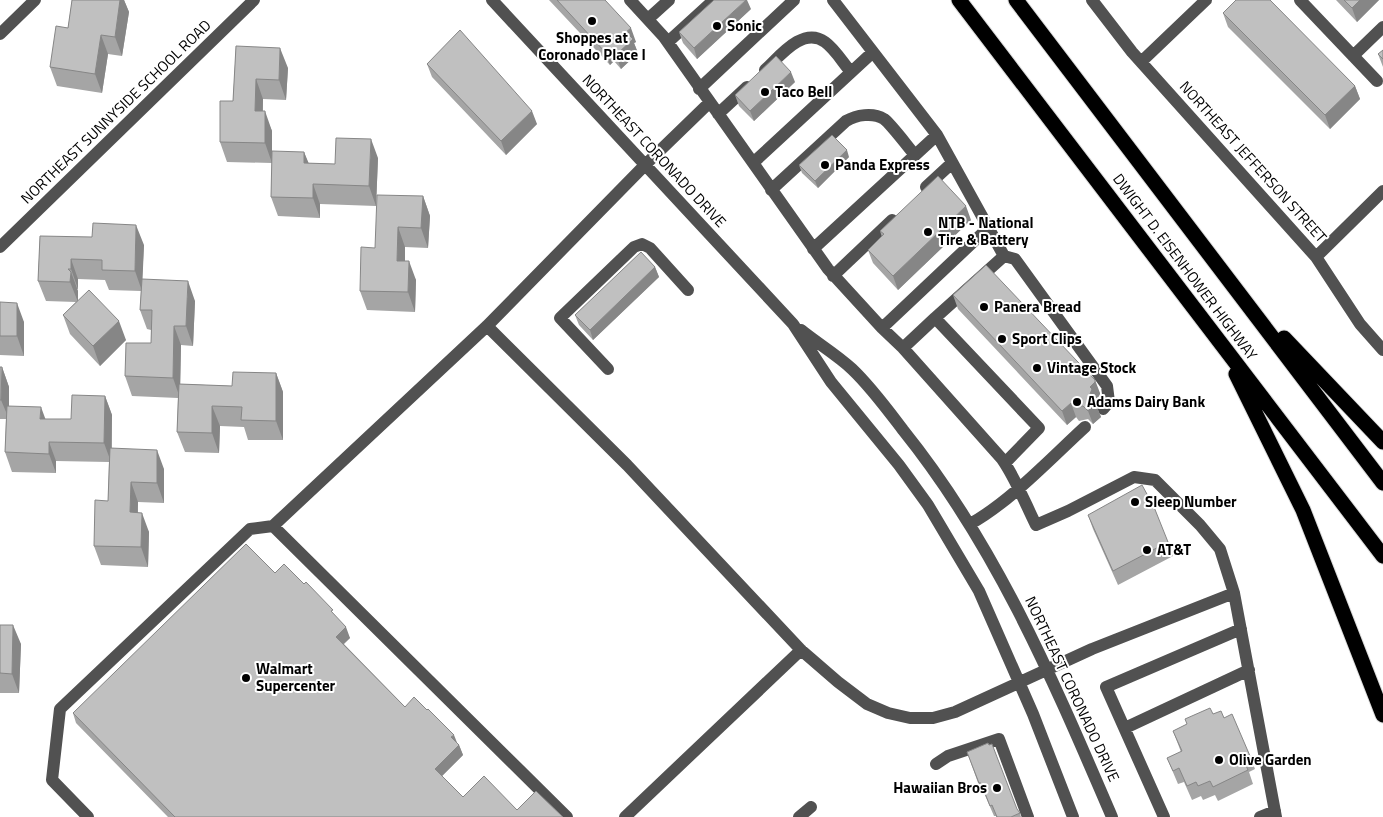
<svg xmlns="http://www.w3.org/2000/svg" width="1383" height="817" font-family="'Titillium Web',sans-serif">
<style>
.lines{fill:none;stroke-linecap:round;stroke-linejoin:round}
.highway-casing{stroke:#dbdbdb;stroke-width:17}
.minor{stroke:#515151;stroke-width:12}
.highway{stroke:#000;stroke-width:15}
.wall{fill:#a5a5a5}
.shaded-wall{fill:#868686}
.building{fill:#c0c0c0;stroke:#868686}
.poi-dot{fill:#000;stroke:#fff;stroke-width:2}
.labels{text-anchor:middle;stroke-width:4;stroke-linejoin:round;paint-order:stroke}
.poi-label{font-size:15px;font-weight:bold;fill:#000;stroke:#fff;text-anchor:start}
.street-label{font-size:15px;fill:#000;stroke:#fff}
</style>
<rect width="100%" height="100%" fill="#fff"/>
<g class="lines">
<!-- highway casing -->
<g class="highway-casing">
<path id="highway" d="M959,0L1383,556
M1016,0L1383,483
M1284,338L1383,442
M1236,374L1303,510L1383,715"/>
</g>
<!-- minor -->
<path class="minor" d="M492,0L793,324L831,382L899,465L928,505L979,591L1033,714L1073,817
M630,0L664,37L828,269L882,328L903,348L1002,459C1016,479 1025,503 1036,525L1068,511L1134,477L1155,480L1200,525L1220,549L1234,593L1276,817
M833,0L937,135L1004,256
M1092,0L1132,52L1316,257L1360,324L1383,350
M1300,0L1377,81
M648,19L669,0
M0,34L35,0
M668,42L714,0
M1353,56L1383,27
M1141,62L1206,0
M765,70C780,56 803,26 825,42C835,49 843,63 851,72
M699,89L794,0
M718,114L747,87
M753,163L873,52
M926,187L952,163
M771,190L846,121C856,115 873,112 884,119C891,124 908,147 915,155
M0,247L254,0
M813,249L937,135
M1316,257L1383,191
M833,276L892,220
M935,318L1004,256L1015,259L1107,386L1109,402L1103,409
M487,326L627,465L801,650L838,682L867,704L888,713L910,718H933L955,712L1092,649L1234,593
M882,328L988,228
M801,330C817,343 837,355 852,369C871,387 887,409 903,430C997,547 1053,680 1112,817
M903,348L935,318L1039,428L1005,463
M608,369L560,318L634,247L642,244L650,248L688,290
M970,524C1010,502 1051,458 1085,427
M273,526L567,817
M1125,728L1249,670
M936,764L948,756L999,739L1028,817
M88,817L52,780L60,709L250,529L273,526L487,326L645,165L709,103
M625,817L801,650
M799,817L811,807
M1164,817L1106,687L1241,629
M1260,817L1275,811"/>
<!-- highway -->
<use href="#highway" class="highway"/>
</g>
<!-- wall -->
<path class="wall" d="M72,0H124L129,12L122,56L108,54L102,93L57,86L50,67L68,28Z
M549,0H605L636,42L634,43L638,53L621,69L614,61L610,65Z
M1336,0H1379L1357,22Z
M751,9L697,59L683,43L679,32Z
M1223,13L1355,86L1360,99L1330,129L1228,27Z
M236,46L288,68L286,100L263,99V111L272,131V154L304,152L308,163L335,164L378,158L376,206L320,204V218L278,216L271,197L272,163L227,162L220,142L233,101Z
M1383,50V67L1378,54Z
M427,64L537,124L506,155L432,77Z
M795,82L754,121L739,106L735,95Z
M849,157L818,188L802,173L799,165Z
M423,196L430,216L428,248L405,247V261L416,280L415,312L367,310L360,291L375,248Z
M971,220L898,290L873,263L868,250L882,237L880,231Z
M40,236L144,245L142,279L195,301L193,346L181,345L180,384L232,386L276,373L283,392V440H248L244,427L220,426L219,453L185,452L177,432L178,398L132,396L125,376L151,343V330L147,329L140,310L141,291L109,290L105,280L78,279V289H77L78,291V301L126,340L100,366L70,334L63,315L76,302L46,301L38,281Z
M655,267L659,277L593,340L579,325L575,315Z
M953,295L1100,393V395L1096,399L1097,403L1096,405L1101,417L1093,424L1088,419L1079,421L1076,417L1067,425L958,309Z
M0,302L24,322V356L0,355Z
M0,367H2L9,387V406L45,419H71L105,396L112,415V448L164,469V503L138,502V513L149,532L148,567L101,565L94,546L108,501L109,462L56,461V473L12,472L5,452L6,419H0Z
M1088,515L1168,542L1173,556L1118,585L1093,529Z
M275,573L334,615L350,638L344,644L405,707L456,742L459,745L463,755L442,776L463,797L517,810L563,817H168L76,723L73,713Z
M0,625L21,644L19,693H0Z
M1213,714L1224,718L1250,756L1255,769L1249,772L1253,784L1218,801L1215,795L1203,800L1201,796L1192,800L1184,782L1178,784L1167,758L1181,752L1173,731Z
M967,752L1020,813L1021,817H996V816H994L984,793L982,794Z"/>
<!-- shaded-wall -->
<path class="shaded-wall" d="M120,0H124L129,12L122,56L115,37Z
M746,0H747L751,9L697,59L694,48Z
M1360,0H1379L1357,22L1352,8Z
M631,28L636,42L634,43L638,53L621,69L616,55L626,32Z
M101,35L108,54L102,93L95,74Z
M280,48L288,68L286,100L279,80Z
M609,48L614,61L610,65L605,52Z
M791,72L795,82L754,121L750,111Z
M256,79L263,99L262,130L255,111Z
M1355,86L1360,99L1330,129L1325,115Z
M265,111L272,131V163L265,143Z
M532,111L537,124L506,155L501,141Z
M371,139L378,158L376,206L369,186Z
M847,150L849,157L818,188L815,181Z
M304,152L312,171L304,163Z
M313,184L320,204V218L313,198Z
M423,196L430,216L428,248L421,228Z
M966,206L971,220L898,290L893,276Z
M136,225L144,245L142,291L135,271Z
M398,227L405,247V280L397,261Z
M71,259L78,279V289L71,269Z
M409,261L416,280L415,312L408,292Z
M655,267L659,277L593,340L590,330Z
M71,272L78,291V302L70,282Z
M188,281L195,301L193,346L186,326Z
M17,303L24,322V356L17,336Z
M119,321L126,340L100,366L93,346Z
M174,326L181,345L180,398L173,378Z
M2,367L9,387V419L1,400Z
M276,373L283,392V440L276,421Z
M1095,380L1100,393V395L1096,399L1097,403L1096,405L1101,417L1093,424L1088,411L1091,398L1090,387Z
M105,396L112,415L111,462L104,443Z
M1071,403L1076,417L1067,425L1062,411Z
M212,406L220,426L219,453L212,433Z
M41,407L48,426L40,419Z
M49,442L56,461V473L49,454Z
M157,450L164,469V503L157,483Z
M131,482L138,502L137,532L130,512Z
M142,513L149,532L148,567L141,547Z
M13,625L21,644L19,693L12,674Z
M346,627L350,638L340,647L336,637Z
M454,735L458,745L451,737Z
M459,745L463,755L439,779L435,769Z"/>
<!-- building -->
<path class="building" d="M72,0H120L115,37L101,35L95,74L50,67L56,26L68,28Z
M557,0H605L631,28L626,32L633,39L616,55L609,48L605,52Z
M714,0H746L694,48L679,32Z
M1236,0H1270L1355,86L1325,115L1223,13Z
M1344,0H1360L1352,8Z
M460,30L532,111L501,141L427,64Z
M236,46L280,48L279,80L256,79L255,111H265V143L220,142V101H233Z
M1383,50V59L1378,54Z
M776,56L791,72L750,111L735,95Z
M832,135L847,150L815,181L799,165Z
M336,138L371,139L369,186L313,184V198L271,197L272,151L304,152V163L335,164Z
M938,176L966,206L893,276L868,250L884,234L880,231Z
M377,195L423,196L421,228L398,227L397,261H409L408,292L360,291L361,247L375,248Z
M93,223L136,225L135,271L102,270V260L71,259V269H68L71,272L70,282L38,281L40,236L92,237Z
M641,252L655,267L590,330L575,315Z
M986,265L1095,380V382L1090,387L1092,389L1090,394L1091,398L1096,403L1088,411L1083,406L1074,407L1071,403L1062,411L953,295Z
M142,279L188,281L186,326H174L173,378L125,376L126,343H151L152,310H140Z
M89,290L119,321L93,346L63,315Z
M0,302L17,303V336H0Z
M0,367H2L1,400H0Z
M233,372L276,373V421L241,420L242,407L212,406V433L177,432L179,384L232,386Z
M72,395L105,396L104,443L49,442V454L5,452L7,406L41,407L40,419H71Z
M110,448L157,450V483L131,482L130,512L142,513L141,547L94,546L95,500L108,501Z
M1142,485L1154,507L1168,542L1113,571L1088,515Z
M246,544L275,573L284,564L304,584L306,582L333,610L331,611L346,627L336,637L405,707L414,697L427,710L428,709L454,735L451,737L459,745L435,769L463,797L484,776L517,810L536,791L563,817H175L73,713Z
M0,625H13L12,674L0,673Z
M1210,708L1213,714L1221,711L1224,718L1232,714L1250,756L1243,759L1248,770L1213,787L1210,781L1198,786L1196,782L1187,786L1179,768L1173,771L1167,758L1182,751L1173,731L1187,724L1185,719Z
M988,743L989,745L992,744L1017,809L1020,813L1011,817H997L992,805L990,806L981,783H979L967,752Z"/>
<!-- markers -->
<g class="poi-dot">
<circle cx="592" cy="21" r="5"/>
<circle cx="717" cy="26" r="5"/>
<circle cx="765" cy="92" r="5"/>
<circle cx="825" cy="165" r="5"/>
<circle cx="928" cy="232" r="5"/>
<circle cx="984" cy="307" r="5"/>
<circle cx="1002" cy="339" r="5"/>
<circle cx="1037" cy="368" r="5"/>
<circle cx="1077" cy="402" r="5"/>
<circle cx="1135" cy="502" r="5"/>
<circle cx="1147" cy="550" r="5"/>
<circle cx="246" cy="678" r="5"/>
<circle cx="1219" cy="760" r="5"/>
<circle cx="997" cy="788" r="5"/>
</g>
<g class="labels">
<!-- poi labels -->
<g class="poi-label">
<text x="727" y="31">Sonic</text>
<text x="592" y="43" text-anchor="middle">Shoppes at<tspan x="592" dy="17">Coronado Place I</tspan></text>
<text x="775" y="97">Taco Bell</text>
<text x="835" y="170">Panda Express</text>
<text x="938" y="228">NTB - National<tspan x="938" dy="17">Tire &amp; Battery</tspan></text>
<text x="994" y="312">Panera Bread</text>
<text x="1012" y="344">Sport Clips</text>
<text x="1047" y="373">Vintage Stock</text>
<text x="1087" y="407">Adams Dairy Bank</text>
<text x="1145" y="507">Sleep Number</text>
<text x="1157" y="555">AT&amp;T</text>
<text x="256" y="674">Walmart<tspan x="256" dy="17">Supercenter</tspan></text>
<text x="1229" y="765">Olive Garden</text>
<text x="987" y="793" text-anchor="end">Hawaiian Bros</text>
</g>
<!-- street labels -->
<g class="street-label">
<text transform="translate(116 112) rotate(-44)" y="5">NORTHEAST SUNNYSIDE SCHOOL ROAD</text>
<text transform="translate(654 151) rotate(47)" y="5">NORTHEAST CORONADO DRIVE</text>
<text transform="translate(1253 162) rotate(48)" y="5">NORTHEAST JEFFERSON STREET</text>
<text transform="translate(1185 267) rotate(53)" y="5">DWIGHT D. EISENHOWER HIGHWAY</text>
<text transform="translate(1072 689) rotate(65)" y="5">NORTHEAST CORONADO DRIVE</text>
</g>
</g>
</svg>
